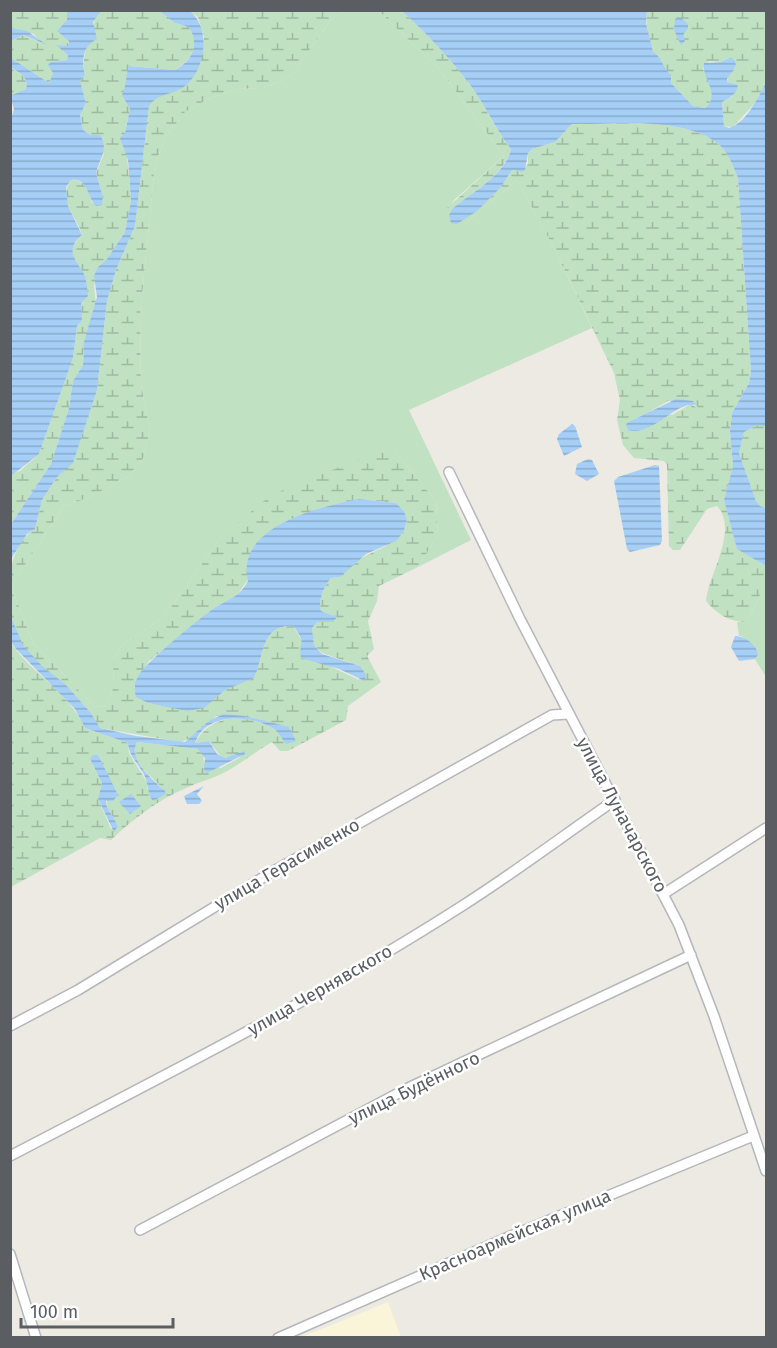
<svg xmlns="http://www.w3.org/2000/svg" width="777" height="1348" font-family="'Fira Sans',sans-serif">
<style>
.commercial{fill:#faf4d8}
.grass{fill:#c0e1c2}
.wetland{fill:url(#wetland-marsh);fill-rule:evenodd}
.water{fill:url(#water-rules)}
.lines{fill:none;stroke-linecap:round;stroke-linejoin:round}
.street-casing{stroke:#b4b7bb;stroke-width:12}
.street{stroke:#fff;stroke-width:9}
.labels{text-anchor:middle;stroke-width:5;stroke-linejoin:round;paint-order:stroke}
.street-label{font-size:18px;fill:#5a5d61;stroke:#fff}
</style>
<defs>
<pattern id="wetland-marsh" width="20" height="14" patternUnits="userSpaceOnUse" patternTransform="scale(1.5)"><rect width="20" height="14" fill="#c0e1c2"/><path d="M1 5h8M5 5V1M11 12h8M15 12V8" fill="none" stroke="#9fbaa1"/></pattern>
<pattern id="water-rules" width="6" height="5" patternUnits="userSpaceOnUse" patternTransform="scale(1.5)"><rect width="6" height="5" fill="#a6cff7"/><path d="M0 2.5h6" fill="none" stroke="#8aabcb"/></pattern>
</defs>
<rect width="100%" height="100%" fill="#eceae2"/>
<!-- commercial -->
<path class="commercial" d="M388,1302L401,1337H300L322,1329Z"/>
<!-- grass -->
<path class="grass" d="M344,11H375L382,14L440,70L504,156L454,200L444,216L460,228L517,180L553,246L592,328L409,410L471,540L418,567L438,535L436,501L395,452L222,536L164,617L124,644L113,660L114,686L107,705L95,707L33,643L11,586L64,506L88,498L129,476L144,457L150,430L141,385L140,316L155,164L166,136L185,112L206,100L236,89L264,88L291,76L330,21Z
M762,591H766V677L755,659L758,655L743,637L739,636L737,622H747Z"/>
<!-- wetland -->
<path class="wetland" d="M647,10L766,11V82L754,104L733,127L724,126L722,102L733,96L738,85L727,82L729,73L736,67L731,57L721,62L709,61L703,68C709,81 719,97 705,108L693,106L671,83C671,70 658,64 653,52C649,42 645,20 647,10Z
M11,11H67V20L62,28L69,41L68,46H58L68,55L67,60L52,62L53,73L49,83L11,58V41L24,35L41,43L34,34L11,28Z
M101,11H161L175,23L189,27C200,45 192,60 175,70L130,66C125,76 127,85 123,95L130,109L125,133L131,201L129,213L125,232L107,259L98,267L94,286L96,304L83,355V365L73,381L69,408L51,464L11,524L10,474L20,471L39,454L73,358L77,326L82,321L80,313L84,274L72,256V247L82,235C77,215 56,201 71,180C85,179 89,191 92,203L103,197L96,173L104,154L91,135L83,130L80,114L86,103L80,81L85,75C81,57 87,49 92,32C95,23 93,18 101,11Z
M190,11H344L330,21L291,76L264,88L236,89L206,100L185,112L166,136L155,164L140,316L141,385L150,430L144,457L129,476L88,498L64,506L11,586L33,643L95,707L107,705L114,686L113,660L124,644L164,617L222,536L271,495L379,451L395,452L436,501L438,535L418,567L379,586L377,601L368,621L374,649L367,656L381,682L348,706L346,720L288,751H280L272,742C253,753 232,771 212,778C170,792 143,810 111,840L100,838L11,887L10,642C32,674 69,692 85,728L128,743L129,753L148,784L147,789L166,794C159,780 125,761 137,742L198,749L203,752L204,763L221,768L241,757L222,758L209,741L195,743C197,739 199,736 203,732C223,712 254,716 277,731L286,727L245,716H216L193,737L181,742L100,728C96,724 95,718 91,713C69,685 32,667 17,635C3,607 5,546 35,529L42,500L57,477L73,462L97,390L107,301L116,270L135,226L149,106L156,96L167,93L200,63L204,37L198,17ZM359,499L396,503L404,511L407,521L404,531L386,546L357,560L340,577L331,578C324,587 318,599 321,611L337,617L317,622L312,628L314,645L322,653L360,666L359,680L300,652L304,644L293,626C260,624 264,658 254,678C221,691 182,709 147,703L134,687L149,661L217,607L235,598L290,520ZM98,755C103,770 111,791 106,805L118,826L111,829L98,799L102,783L90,760Z
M375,11H402C426,33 451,59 471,86C486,106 495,130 511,149C505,174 472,193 453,208L501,187L512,170L522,172L528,164V153L532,149L555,142L572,124C614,125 681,116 717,143C728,151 733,166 738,178L751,371L749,383L732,413L730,431L733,466L724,500L737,548L766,566V591H762L747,622C729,622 717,614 706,601C709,572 739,531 717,506L707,509L680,550H673L669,546L667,465L664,461L634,458L623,445L617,420L620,400L614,373L553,246L517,180L460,228L451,229L445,225L444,216L447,208L504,156L440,70L382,14ZM668,401H693L699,409L691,404L672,415L649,412Z
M10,68C20,72 29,78 26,89L11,96Z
M755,426H766V508L760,506L756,501L739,453L744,432Z"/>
<!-- water -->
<path class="water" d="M67,11H101L93,22L97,39C83,46 81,60 85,75L80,81L86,103L80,115L83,130L91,135H100C109,150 100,157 96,173L103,197L102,205L96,206C86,196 89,178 71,180L66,187L68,206L82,235C66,249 73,257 83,272C87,280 87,288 88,296L81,303L82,321L77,326L73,358L39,454L11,476L10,123L14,109L10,96L26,89C29,78 20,72 11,68V58L49,83L53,73L48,65L51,62L67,60L68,55L56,45L68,46L69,41L57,31L67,20Z
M402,11H647L646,23L653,52C661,56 663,68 671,75V83L693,106L705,108C722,94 701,79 704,63L721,62L731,57L735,61L736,66L727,79V82L738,85C736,95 731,97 722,102L724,126L729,128C747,123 758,97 766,82V426H755L744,432L739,453L756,501L760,506L766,508V566L737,549L724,500L733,466L730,431L732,413L749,383L751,371L738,178C733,166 728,151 717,143C681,116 614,125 572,124L555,142L532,149L528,153L525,170L522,172L512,170L501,187L477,211L457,224L451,223L449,215L453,208C472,193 506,174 511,149C495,129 486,106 471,86C451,59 426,33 402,11Z
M161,12L190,11C211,28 206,69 185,86C172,96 159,92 149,106L135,226L116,270L107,301L97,390L73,463L57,477L42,500L35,529L27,534L11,559V524L51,464L69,408L73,381L83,365L84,342L97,297L94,276L98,267L107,259L125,232L131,201L128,160L120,138L125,133L130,109L122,95C127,85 125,76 129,66L175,70C192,61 200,45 189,27L175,23Z
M680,17L688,24V28L683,35L685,41L681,45L674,30L675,19Z
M11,28L27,31L47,45L24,35L11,41Z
M676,399L693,401L700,410L695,405C676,401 652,437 628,430L626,424L629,422Z
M572,424L575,426L582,447L564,456L557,439L559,434Z
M588,459L592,460L599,474L587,481L575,474L577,464Z
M655,465L659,466L662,541L660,545L630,552L627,549L614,481L618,477Z
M359,499L396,503L404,511L407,520L404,531L396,541L366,554L340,577L331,578C324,587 318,599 321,611L337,617L333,622H317L312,628L314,645L322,654L360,666L366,675L365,681L339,669L301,658C298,640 308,645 293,626C260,624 264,658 254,678L225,690L204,708L187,711L148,703L136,697C134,688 134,683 139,675C147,661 201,617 216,607C230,599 239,597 248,581C235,526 320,507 359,499Z
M11,617L23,645L42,666L65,684L91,713L100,728L136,736L185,742L210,720L224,714L245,716L289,727L296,741L286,744C282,739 279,732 274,729C251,714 205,712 195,743L209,741L217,754L225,758L245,751V754L207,773L204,770L205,758L198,749L137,742C127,759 154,781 165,791L166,794L153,801C148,795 149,790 147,783C144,768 129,759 128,743L85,728L75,709L16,649L11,642Z
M735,636C745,636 757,645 758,655L755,659L739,661L731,647Z
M93,755H98L118,795L113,801H106V805L118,826L114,832L98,799L102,783L90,759Z
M204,786L197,794L202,801L199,804H187L184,796Z
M131,794L141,806L130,814L119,802Z"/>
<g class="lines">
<!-- street casing -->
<g class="street-casing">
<path id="street" d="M449,472L520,619L679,925L714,1016L766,1171
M665,893L766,828
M10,1026L78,990L272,872L552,715L568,714
M10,1156C163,1076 317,999 462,906C514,873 564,835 615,800
M140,1230L408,1088L691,955
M10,1254L36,1338
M278,1338L506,1238L753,1136"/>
</g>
<!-- street -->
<use href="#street" class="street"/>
</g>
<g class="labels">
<!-- street labels -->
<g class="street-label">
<text transform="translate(622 815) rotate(62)" y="6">улица Луначарского</text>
<text transform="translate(287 864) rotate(-30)" y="6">улица Герасименко</text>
<text transform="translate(320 990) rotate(-30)" y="6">улица Чернявского</text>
<text transform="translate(414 1088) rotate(-26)" y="6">улица Будённого</text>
<text transform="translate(515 1235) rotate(-23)" y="6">Красноармейская улица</text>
</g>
</g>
<!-- border -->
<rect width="777" height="1348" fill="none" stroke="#5a5d61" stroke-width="24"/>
<!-- scale -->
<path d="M21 1318v9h152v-9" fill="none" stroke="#5a5d61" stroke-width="3"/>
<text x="30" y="1318" font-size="18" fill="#5a5d61" stroke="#ffffff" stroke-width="4.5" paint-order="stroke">100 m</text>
</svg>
